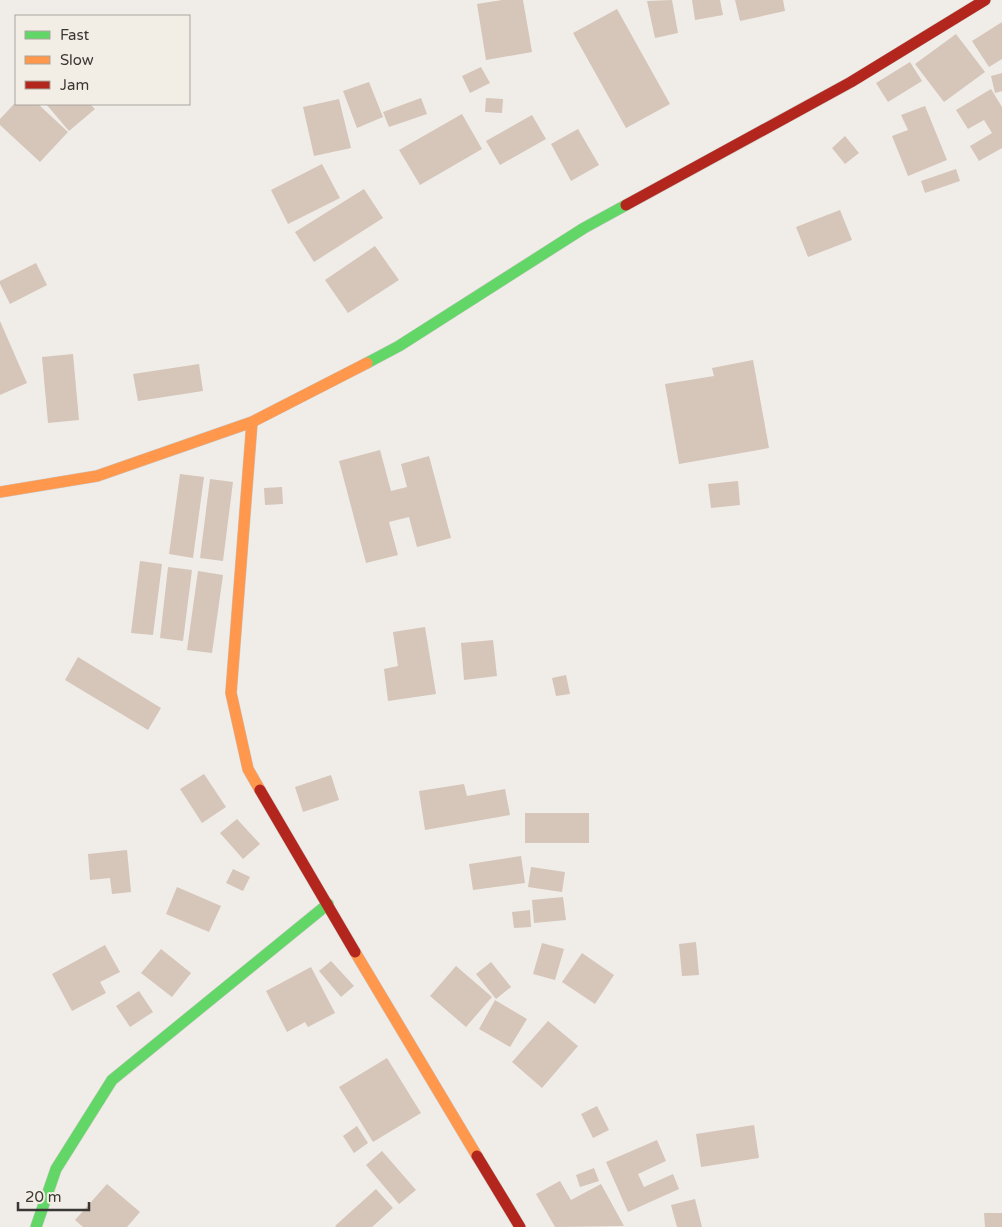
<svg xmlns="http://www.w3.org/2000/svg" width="1002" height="1227" font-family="'Varela Round',sans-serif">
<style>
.building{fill:#d6c5b9}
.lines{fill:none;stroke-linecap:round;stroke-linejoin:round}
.fast-casing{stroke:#cac8c4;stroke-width:12}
.slow-casing{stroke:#cac8c4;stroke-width:12}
.jam-casing{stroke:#cac8c4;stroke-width:12}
.fast{stroke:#63d668;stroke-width:11}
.slow{stroke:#ff974d;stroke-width:11}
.jam{stroke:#b3261e;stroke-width:11}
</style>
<rect width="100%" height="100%" fill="#f0ede8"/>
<!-- building -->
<path class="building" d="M502,0H523L532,52L486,60L477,4Z
M672,0L678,33L655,38L647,1Z
M692,0H720L723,15L695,20Z
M735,0H783L785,11L740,21Z
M617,9L670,104L626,128L573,33Z
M1002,22V59L989,67L972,41Z
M956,34L985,72L944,102L915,64Z
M910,62L922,81L888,102L876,83Z
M481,67L490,83L470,93L462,76Z
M1002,73V91L995,93L991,76Z
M369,82L383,117L357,128L343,91Z
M991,89L1002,107V148L979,161L970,146L992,133L984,120L968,129L956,110Z
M421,98L427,114L389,127L383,112Z
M486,98L503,99L502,113L485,112Z
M339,99L351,148L314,156L303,107Z
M16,102V104H38L68,132L40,162L0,125V119Z
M46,104H90L95,109L69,131Z
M925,106L947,160L908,176L892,136L908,130L901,115Z
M462,114L482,149L420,185L399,150Z
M532,115L546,139L500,165L486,141Z
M578,129L599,165L571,181L551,144Z
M845,136L859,153L845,164L832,148Z
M322,164L340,198L288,224L271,190Z
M956,169L960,181L925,193L921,181Z
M364,189L383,218L314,262L295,232Z
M840,210L852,240L808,257L796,227Z
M375,246L399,280L348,313L325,280Z
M36,263L47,285L10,304L0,284V281Z
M0,321L27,383L0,395Z
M73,354L79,420L48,423L42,357Z
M753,360L769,448L679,464L665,384L714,376L712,368Z
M199,364L203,391L138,401L133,374Z
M380,450L391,491L407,487L401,464L429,456L451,538L417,547L409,517L389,522L398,555L366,563L339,461Z
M180,474L204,477L193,558L169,554Z
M210,479L233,482L223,561L200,558Z
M738,481L740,505L711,508L708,484Z
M282,487L283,504L265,505L264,488Z
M140,561L162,564L153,635L131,633Z
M168,567L192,570L183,641L160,638Z
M198,571L223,575L212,653L187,650Z
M425,627L436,694L388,701L384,669L398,666L393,632Z
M493,640L497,676L464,680L461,643Z
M78,657L161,708L148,730L65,680Z
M566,675L570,694L556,696L552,678Z
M204,774L226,807L202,823L180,789Z
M331,775L339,800L303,812L295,787Z
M464,784L467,796L505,789L510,815L425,830L419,791Z
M525,813H589V843H525Z
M237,819L260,844L243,859L220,833Z
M127,850L131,892L112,894L110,878L90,880L88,854Z
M521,856L525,883L473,890L469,864Z
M531,867L565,872L562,892L528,887Z
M233,869L250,877L243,891L226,883Z
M177,887L221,906L209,932L166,914Z
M563,897L566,920L534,923L532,900Z
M530,910L531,927L514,928L512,912Z
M696,942L699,975L682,976L679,944Z
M542,943L564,949L555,980L533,974Z
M105,945L120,972L100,982L106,993L72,1011L52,974Z
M161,949L191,973L172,997L141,973Z
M582,953L614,975L595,1004L562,982Z
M331,961L354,986L341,997L319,971Z
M491,962L511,987L496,999L476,974Z
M456,966L492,997L466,1027L430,996Z
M311,967L335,1013L308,1027L305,1022L287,1032L266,991Z
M139,991L153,1012L130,1027L116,1006Z
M495,1000L527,1019L510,1047L479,1029Z
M548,1021L578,1046L542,1088L512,1062Z
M387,1058L421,1113L373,1142L339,1087Z
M597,1106L609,1130L593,1138L581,1114Z
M754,1125L759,1158L701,1167L696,1134Z
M357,1126L368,1143L354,1153L343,1136Z
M657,1140L666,1161L638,1174L644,1187L673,1174L679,1189L628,1212L606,1162Z
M382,1151L416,1190L399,1204L366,1165Z
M594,1168L599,1181L580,1187L576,1175Z
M560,1181L571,1200L601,1184L624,1226L555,1227L536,1194Z
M107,1184L140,1212L127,1227H83L75,1220Z
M376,1189L393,1208L372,1227H336L335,1226Z
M695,1199L702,1227H677L671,1205Z
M984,1213H1002V1227H985Z"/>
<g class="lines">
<!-- fast casing -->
<g class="fast-casing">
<path id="fast" d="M367,363L399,346L584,228L626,205
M36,1227L56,1169L112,1080L328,904"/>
</g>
<!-- slow casing -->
<g class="slow-casing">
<path id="slow" d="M252,422L231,693L248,769L260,790
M0,492L97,476L252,422L367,363
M355,952L477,1156"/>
</g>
<!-- jam casing -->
<g class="jam-casing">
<path id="jam" d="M626,205L851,82L985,0
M260,790L355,952
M477,1156L520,1227"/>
</g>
<!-- fast -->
<use href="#fast" class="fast"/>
<!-- slow -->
<use href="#slow" class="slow"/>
<!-- jam -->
<use href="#jam" class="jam"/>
</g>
<!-- legend -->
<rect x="15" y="15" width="175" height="90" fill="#f3eee5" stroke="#a9a59e"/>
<rect x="25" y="31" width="25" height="8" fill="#63d668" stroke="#a9a59e"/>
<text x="60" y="40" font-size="15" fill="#3a3834">Fast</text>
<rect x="25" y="56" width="25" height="8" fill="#ff974d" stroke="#a9a59e"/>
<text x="60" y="65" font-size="15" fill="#3a3834">Slow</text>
<rect x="25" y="81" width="25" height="8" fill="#b3261e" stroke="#a9a59e"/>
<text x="60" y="90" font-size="15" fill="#3a3834">Jam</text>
<!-- scale -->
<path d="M18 1202v8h71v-8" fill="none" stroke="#3a3834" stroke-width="2.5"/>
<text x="25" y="1202" font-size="15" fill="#3a3834" stroke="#f3eee5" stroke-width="4" paint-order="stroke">20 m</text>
</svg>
